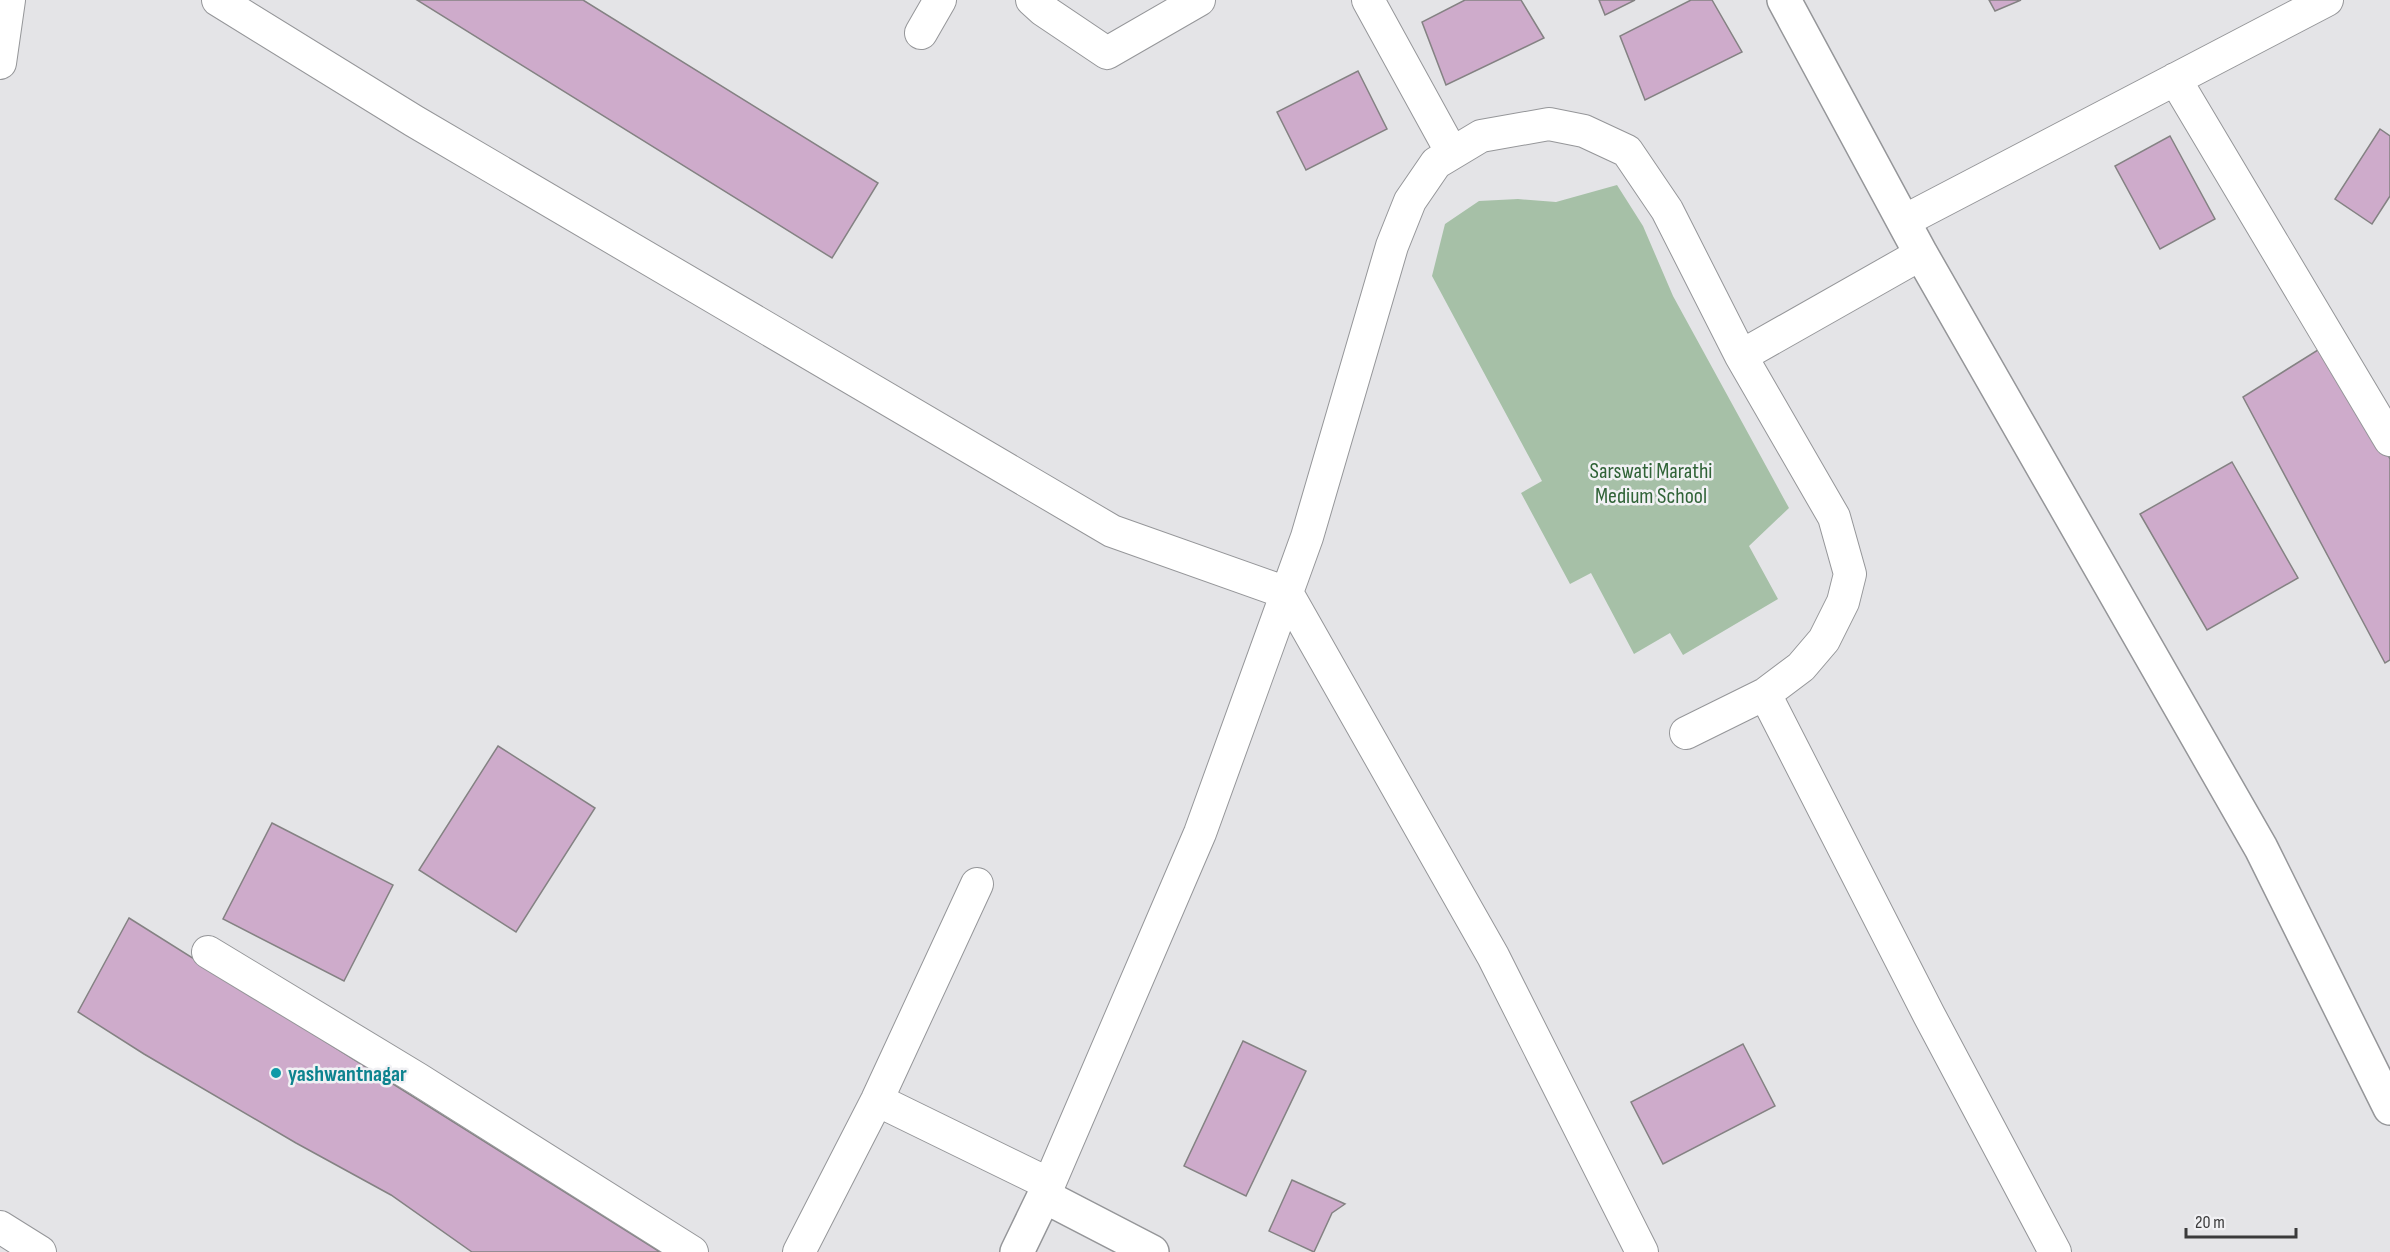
<svg xmlns="http://www.w3.org/2000/svg" width="2390" height="1252" font-family="'Sofia Sans Condensed',sans-serif">
<style>
.green{fill:#a6c0a7}
.building{fill:#ceabcb;stroke:#848283;stroke-width:1.5}
.lines{fill:none;stroke-linecap:round;stroke-linejoin:round}
.street-casing{stroke:#959699;stroke-width:34}
.secondary-casing{stroke:#959699;stroke-width:36}
.street{stroke:#fff;stroke-width:32}
.secondary{stroke:#fff;stroke-width:33}
.culture-dot{fill:#0f9aa8;stroke:#f1f1f4;stroke-width:2}
.labels{text-anchor:middle;stroke-width:5;stroke-linejoin:round;paint-order:stroke}
.park-label{font-size:22px;fill:#306337;stroke:#f1f1f4}
.culture-label{font-size:22px;font-weight:bold;fill:#0d838f;stroke:#f1f1f4;text-anchor:start}
</style>
<rect width="100%" height="100%" fill="#e4e4e7"/>
<!-- green -->
<path class="green" d="M1617,185L1643,226L1673,296L1789,508L1749,546L1778,599L1683,655L1670,633L1634,654L1591,573L1570,584L1521,493L1542,481L1432,276L1445,224L1479,201L1518,199L1556,202Z"/>
<!-- building -->
<path class="building" d="M417,0H583L878,183L832,258Z
M1465,0H1521L1544,38L1446,85L1422,22Z
M1599,0H1635L1605,15Z
M1691,0H1712L1742,52L1645,100L1620,36Z
M1989,0H2021L1995,11Z
M1358,71L1387,129L1306,170L1277,112Z
M2380,129L2390,136V196L2372,224L2335,199Z
M2170,136L2215,219L2160,249L2115,166Z
M2329,343L2390,459V660L2385,663L2243,397Z
M2232,462L2298,578L2207,630L2140,514Z
M498,746L595,808L516,932L419,870Z
M272,823L393,885L344,981L223,919Z
M129,918L660,1252H472L391,1195L296,1143L144,1054L78,1012Z
M1243,1041L1306,1071L1246,1196L1184,1166Z
M1743,1044L1775,1106L1663,1164L1631,1102Z
M1292,1180L1345,1204L1332,1213L1314,1252L1269,1231Z"/>
<g class="lines">
<!-- street casing -->
<g class="street-casing">
<path id="street" d="M218,0L414,121L1112,531L1287,593L1493,956L1642,1252
M1032,0L1043,10L1107,53L1199,0
M1368,0L1452,153
M921,33L940,0
M0,63L9,0
M2175,79L2390,440
M1904,221L2327,0
M1765,694L1929,1015L2055,1252
M1686,733L1765,694L1801,667L1824,640L1843,602L1850,574L1834,517L1741,356
M208,952L418,1079L692,1252
M877,1100L1049,1184
M1044,1196L1200,833L1307,537L1392,246L1410,201L1436,163L1481,136L1549,124L1584,131L1627,151L1667,210L1741,356L1921,254
M0,1227L40,1252
M799,1252L877,1100L977,884"/>
</g>
<!-- secondary casing -->
<g class="secondary-casing">
<path id="secondary" d="M1784,0L1921,254L2261,848L2390,1108
M1017,1252L1044,1196L1152,1252"/>
</g>
<!-- street -->
<use href="#street" class="street"/>
<!-- secondary -->
<use href="#secondary" class="secondary"/>
</g>
<!-- markers -->
<circle class="culture-dot" cx="276" cy="1073" r="6"/>
<g class="labels">
<!-- park labels -->
<g class="park-label">
<text x="1651" y="478">Sarswati Marathi<tspan x="1651" dy="25">Medium School</tspan></text>
</g>
<!-- culture labels -->
<g class="culture-label">
<text x="288" y="1081">yashwantnagar</text>
</g>
</g>
<!-- scale -->
<path d="M2186 1228v9h110v-9" fill="none" stroke="#3a3a3b" stroke-width="3"/>
<text x="2195" y="1228" font-size="18" fill="#3a3a3b" stroke="#f1f1f4" stroke-width="4.5" paint-order="stroke">20 m</text>
</svg>
